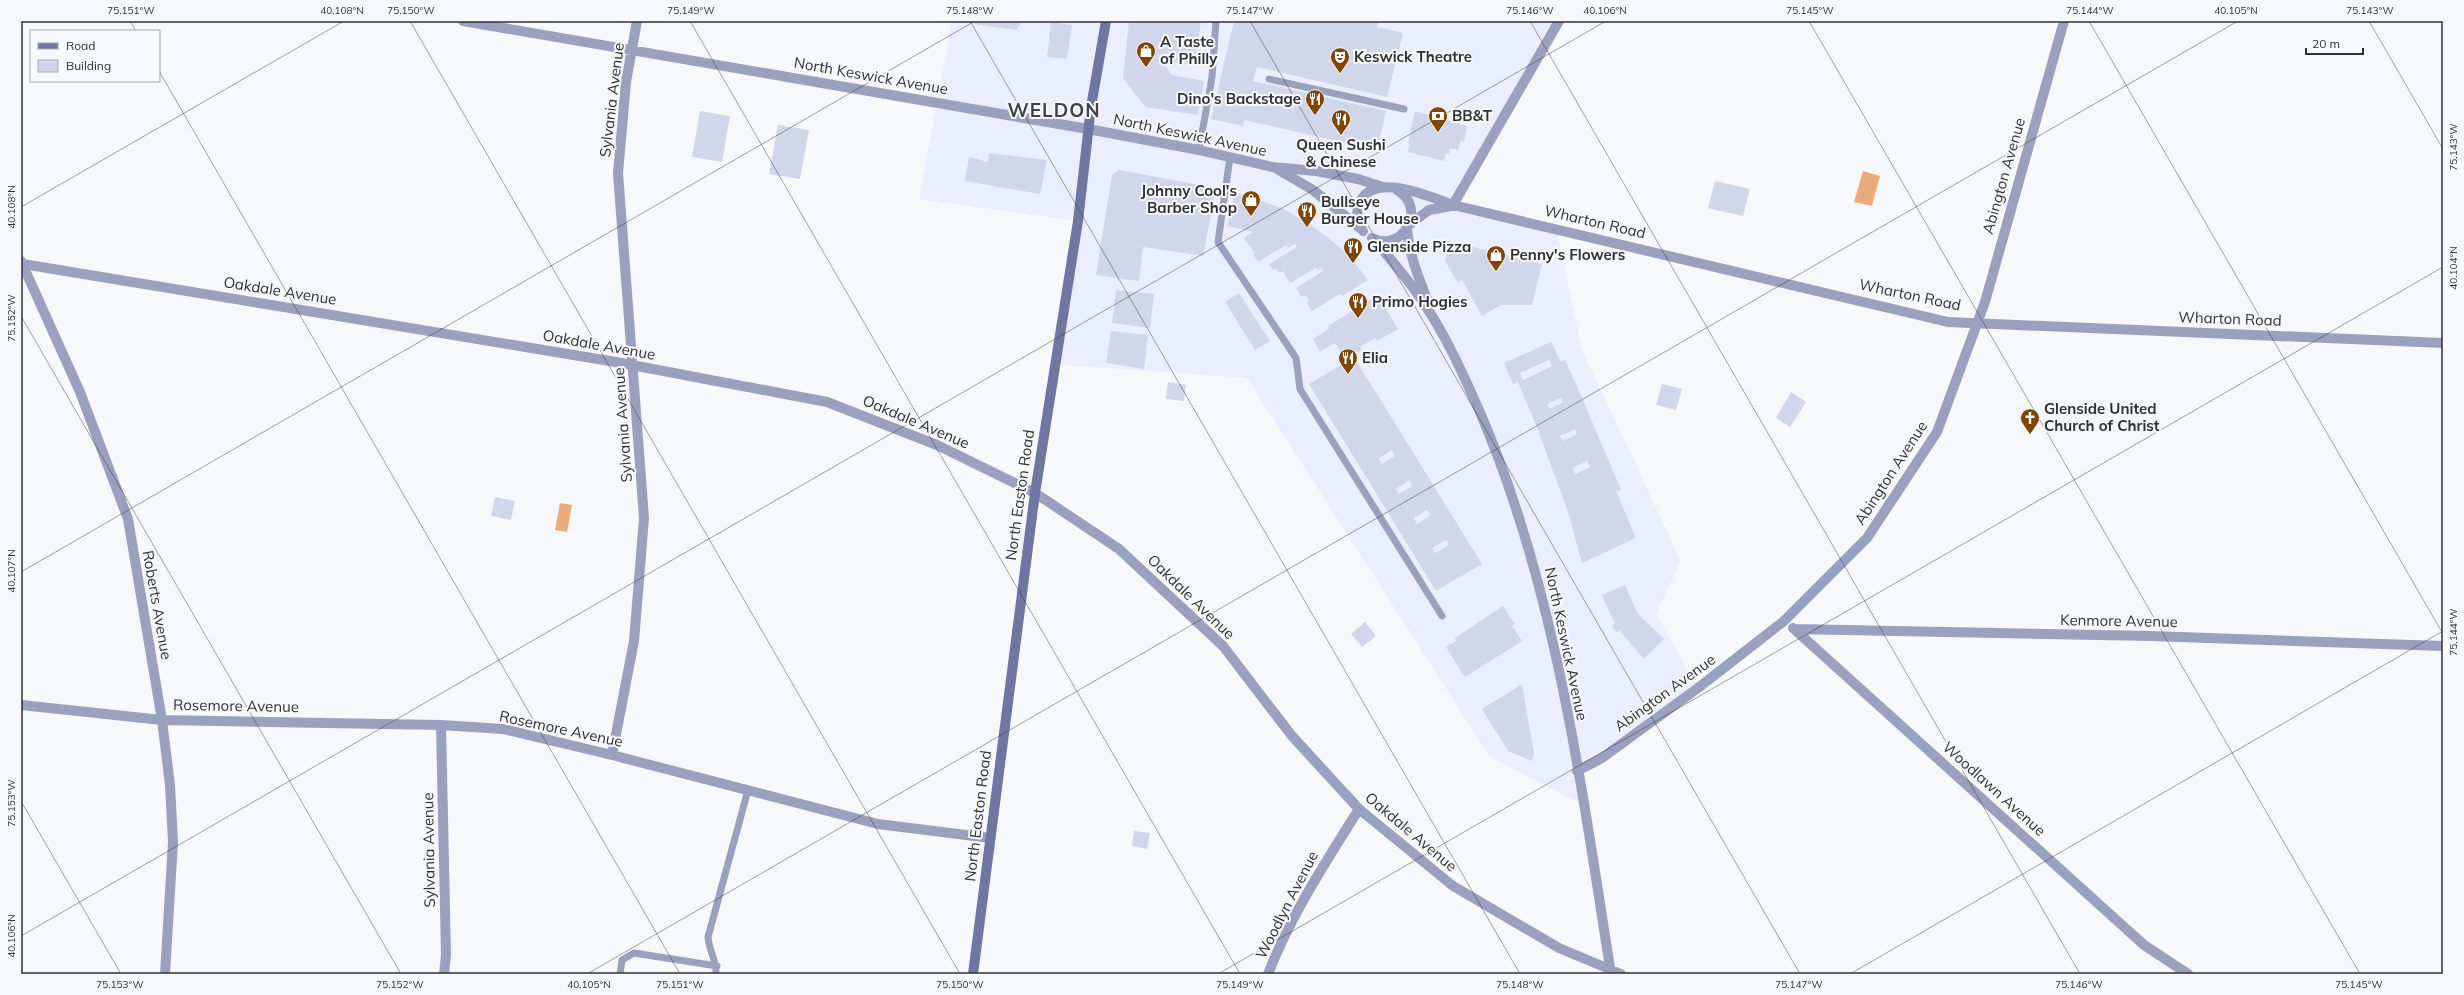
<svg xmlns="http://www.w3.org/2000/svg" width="2464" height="995" font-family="Mulish,sans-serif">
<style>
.built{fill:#eaeefe}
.water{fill:#ebac7d}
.building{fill:#d1d6ea;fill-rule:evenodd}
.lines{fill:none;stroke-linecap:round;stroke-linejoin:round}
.lane{stroke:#9aa1bf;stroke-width:7}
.street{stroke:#9aa1bf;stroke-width:10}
.secondary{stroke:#6e77a1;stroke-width:10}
.ticks{fill:none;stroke:#2f3138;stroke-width:1;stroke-opacity:0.45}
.labels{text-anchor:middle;stroke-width:4;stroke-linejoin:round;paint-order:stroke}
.poi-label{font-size:15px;font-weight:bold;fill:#2f3138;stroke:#f7f8fc;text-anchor:start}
.street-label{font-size:15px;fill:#2f3138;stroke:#f7f8fc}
.district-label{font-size:19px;font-weight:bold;letter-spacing:1px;fill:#3e4151;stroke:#f7f8fc}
.neatline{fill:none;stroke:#2f3138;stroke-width:1.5}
.ticks-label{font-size:10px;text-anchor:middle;fill:#2f3138}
</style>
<rect width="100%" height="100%" fill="#f7f8fc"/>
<!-- built -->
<path class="built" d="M952,21H1558L1453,205L1556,228L1582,350L1681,561L1656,614L1698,688L1578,771L1583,805L1490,757L1247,378L1054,364L1078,221L919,199Z"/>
<!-- water -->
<path class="water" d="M1863,171L1880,176L1872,206L1854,202Z
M560,503L572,505L567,532L555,530Z"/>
<!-- building -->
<path class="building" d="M974,21H1023L1016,30L974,24Z
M1129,21H1201L1195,65L1162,61L1172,75L1204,81L1198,115L1146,107L1133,92L1123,78Z
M1234,21H1379L1377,27L1403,33L1387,97L1257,67L1253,81L1386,111L1377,150L1244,120L1243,126L1211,119Z
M1051,22L1072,25L1067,59L1047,57Z
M700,111L730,116L722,162L692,157Z
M1415,111L1467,126L1464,141L1461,140L1458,150L1450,148L1449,154L1446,153L1444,161L1408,152L1410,144L1408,143Z
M778,125L809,130L800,179L769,174Z
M989,153L1047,160L1040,194L965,181L969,157L988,162Z
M1119,170L1216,188L1203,256L1143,247L1139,281L1096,275L1112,175Z
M1715,181L1750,189L1743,216L1708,208Z
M1235,192L1284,209L1300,219L1302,218L1346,252L1368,280L1342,296L1340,294L1312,311L1307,303L1309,301L1307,297L1304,295L1301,297L1296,288L1323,271L1321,268L1318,271L1316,268L1290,283L1283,271L1279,273L1276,269L1273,270L1269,264L1297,247L1295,244L1288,248L1286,245L1258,262L1253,254L1255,253L1244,238L1253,232L1227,226Z
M1457,243L1542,264L1532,305H1501L1482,316L1462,280L1458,283L1445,261L1447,250Z
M1116,290L1154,294L1150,328L1112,323Z
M1239,293L1270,341L1255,350L1225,302Z
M1378,295L1398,329L1377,341L1375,338L1360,347L1362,350L1345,360L1335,343L1320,352L1313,339L1329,329L1328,326Z
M1111,331L1148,335L1144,369L1106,363Z
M1551,342L1561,362L1565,360L1580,393L1621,490L1616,491L1636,538L1582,563L1568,512L1538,430L1518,382L1513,384L1504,363ZM1549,360L1552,366L1523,380L1520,373ZM1561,398L1563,402L1550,409L1547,404ZM1575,429L1577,434L1563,441L1560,436ZM1587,461L1590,467L1575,474L1573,468Z
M1354,357L1482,564L1436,591L1309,384ZM1392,450L1395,456L1382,464L1378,459ZM1409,480L1412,486L1399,494L1396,489ZM1427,510L1431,515L1417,524L1414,518ZM1446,540L1449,545L1435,553L1432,548Z
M1168,382L1186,385L1184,401L1166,399Z
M1662,384L1682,389L1676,410L1656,405Z
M1791,392L1806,402L1790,427L1776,418Z
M495,497L515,501L511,520L491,516Z
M1625,585L1638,614L1664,639L1644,659L1619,630L1617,633L1612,626L1615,624L1602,595Z
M1503,606L1515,624L1512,626L1522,641L1465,677L1446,647L1456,641L1455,638Z
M1365,622L1376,636L1362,647L1351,634Z
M1522,684L1534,753L1532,761L1508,751L1482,709Z
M1134,831L1150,833L1147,849L1132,846Z"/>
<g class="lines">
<!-- lane -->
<path class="lane" d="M1269,79L1404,109
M1199,150L1212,77L1216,21
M1230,157L1218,242L1296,358L1300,389L1442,616
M620,974L622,960L634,953L717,966
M716,974C717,962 709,950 708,937L748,790"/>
<!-- street -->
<path class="street" d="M463,21L1088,129L1199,150L1272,167L1316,171L1358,179L1383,187
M1277,169L1313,190L1360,228
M1453,205L1559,21
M1410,224L1429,210L1451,206
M1407,230C1410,256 1418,277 1428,301
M1363,231C1357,222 1355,213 1360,202C1374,171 1430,197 1453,205L1948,322L2443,343
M1372,238C1403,254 1428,207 1397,190
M1375,240C1392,262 1411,282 1425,305C1447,338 1463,374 1479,410C1556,588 1581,784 1611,974
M21,261L80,392L128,519L162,720L170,785L173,842L165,974
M23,264L616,362L827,402L937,445L1035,493L1119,549L1223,646L1292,736L1359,809L1453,886L1559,948L1621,974
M1793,628L2144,945L2188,974
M1794,629L2150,636L2443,646
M21,705L162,720L441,725L503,729L612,755L878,824L990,838
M441,725L446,955L444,974
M612,755L634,641L644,518L618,173L626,82L637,21
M1577,771L1602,758L1698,688L1784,621L1867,538L1937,432L1985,302L2064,21
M1268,974C1291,915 1325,863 1359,809"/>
<!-- secondary -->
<path class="secondary" d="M973,974L1035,493L1078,221L1091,107L1106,21"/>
</g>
<!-- ticks -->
<path class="ticks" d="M130,21L136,31M410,21L960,974M690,21L1240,974M970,21L1520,974M1250,21L1800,974M1530,21L2080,974M1809,21L2360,974M2089,21L2443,634M2369,21L2443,149M159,71L680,974M21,207L344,21M21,316L401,974M21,572L975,21M21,801L121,974M21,936L1606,21M587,974L2238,21M1218,974L2443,267M1850,974L2443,631"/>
<!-- icons -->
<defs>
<g id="shop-pin" transform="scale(1)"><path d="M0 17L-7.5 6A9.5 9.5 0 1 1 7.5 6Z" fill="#814401" stroke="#f7f8fc"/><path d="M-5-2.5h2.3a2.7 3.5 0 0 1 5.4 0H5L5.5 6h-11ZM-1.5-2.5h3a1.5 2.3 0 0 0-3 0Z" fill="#fff"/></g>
<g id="theatre-pin" transform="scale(1)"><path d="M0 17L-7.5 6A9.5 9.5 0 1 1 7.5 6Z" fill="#814401" stroke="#f7f8fc"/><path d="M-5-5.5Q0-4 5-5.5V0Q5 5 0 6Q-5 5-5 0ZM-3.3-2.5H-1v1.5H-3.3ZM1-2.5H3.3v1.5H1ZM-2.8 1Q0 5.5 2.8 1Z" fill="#fff"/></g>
<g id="restaurant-pin" transform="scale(1)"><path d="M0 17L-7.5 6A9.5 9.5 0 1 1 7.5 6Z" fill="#814401" stroke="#f7f8fc"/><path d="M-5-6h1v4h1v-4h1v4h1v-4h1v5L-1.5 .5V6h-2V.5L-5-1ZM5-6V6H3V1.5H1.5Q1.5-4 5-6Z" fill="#fff"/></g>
<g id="bank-pin" transform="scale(1)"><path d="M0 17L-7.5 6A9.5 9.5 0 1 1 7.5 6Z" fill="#814401" stroke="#f7f8fc"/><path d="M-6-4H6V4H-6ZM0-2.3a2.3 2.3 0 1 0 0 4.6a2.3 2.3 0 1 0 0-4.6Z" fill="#fff"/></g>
<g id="church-pin" transform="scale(1)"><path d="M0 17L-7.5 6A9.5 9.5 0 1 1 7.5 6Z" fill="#814401" stroke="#f7f8fc"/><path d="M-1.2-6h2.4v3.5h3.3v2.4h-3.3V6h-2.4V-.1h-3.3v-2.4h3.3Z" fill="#fff"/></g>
</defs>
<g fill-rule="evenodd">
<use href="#shop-pin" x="1146" y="51"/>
<use href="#theatre-pin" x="1340" y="57"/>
<use href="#restaurant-pin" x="1315" y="99"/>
<use href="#bank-pin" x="1438" y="116"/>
<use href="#restaurant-pin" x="1341" y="119"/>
<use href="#shop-pin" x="1251" y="200"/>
<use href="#restaurant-pin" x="1307" y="211"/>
<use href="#restaurant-pin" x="1353" y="247"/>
<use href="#shop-pin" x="1496" y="255"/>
<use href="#restaurant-pin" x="1358" y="302"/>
<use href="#restaurant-pin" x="1348" y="358"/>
<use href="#church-pin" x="2030" y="418"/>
</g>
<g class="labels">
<!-- poi labels -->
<g class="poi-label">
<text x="1160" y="47">A Taste<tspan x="1160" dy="17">of Philly</tspan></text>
<text x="1354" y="62">Keswick Theatre</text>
<text x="1301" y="104" text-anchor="end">Dino's Backstage</text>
<text x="1452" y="121">BB&amp;T</text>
<text x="1341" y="150" text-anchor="middle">Queen Sushi<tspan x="1341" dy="17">&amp; Chinese</tspan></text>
<text x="1237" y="196" text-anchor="end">Johnny Cool's<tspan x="1237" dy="17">Barber Shop</tspan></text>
<text x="1321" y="207">Bullseye<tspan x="1321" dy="17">Burger House</tspan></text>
<text x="1367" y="252">Glenside Pizza</text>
<text x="1510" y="260">Penny's Flowers</text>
<text x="1372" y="307">Primo Hogies</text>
<text x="1362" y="363">Elia</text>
<text x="2044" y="414">Glenside United<tspan x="2044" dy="17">Church of Christ</tspan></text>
</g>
<!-- street labels -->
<g class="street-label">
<text transform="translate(871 76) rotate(10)" y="5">North Keswick Avenue</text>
<text transform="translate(612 100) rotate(-83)" y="5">Sylvania Avenue</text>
<text transform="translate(1190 135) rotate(12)" y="5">North Keswick Avenue</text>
<text transform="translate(2004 176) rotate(-74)" y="5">Abington Avenue</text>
<text transform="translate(1595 222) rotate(13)" y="5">Wharton Road</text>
<text transform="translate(280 291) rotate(9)" y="5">Oakdale Avenue</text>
<text transform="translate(1910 295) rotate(12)" y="5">Wharton Road</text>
<text transform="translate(2230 319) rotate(2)" y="5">Wharton Road</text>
<text transform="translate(599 345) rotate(10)" y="5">Oakdale Avenue</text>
<text transform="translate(916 422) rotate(23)" y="5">Oakdale Avenue</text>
<text transform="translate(623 425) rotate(-94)" y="5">Sylvania Avenue</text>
<text transform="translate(1891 473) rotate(-57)" y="5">Abington Avenue</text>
<text transform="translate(1020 495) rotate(-82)" y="5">North Easton Road</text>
<text transform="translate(1191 597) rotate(44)" y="5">Oakdale Avenue</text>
<text transform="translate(157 605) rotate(80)" y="5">Roberts Avenue</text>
<text transform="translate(2119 621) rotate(1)" y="5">Kenmore Avenue</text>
<text transform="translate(1566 644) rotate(78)" y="5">North Keswick Avenue</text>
<text transform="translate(1665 693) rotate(-36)" y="5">Abington Avenue</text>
<text transform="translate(236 706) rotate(1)" y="5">Rosemore Avenue</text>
<text transform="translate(561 729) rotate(12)" y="5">Rosemore Avenue</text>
<text transform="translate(1994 789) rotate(42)" y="5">Woodlawn Avenue</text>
<text transform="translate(978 816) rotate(-83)" y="5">North Easton Road</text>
<text transform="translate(1411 832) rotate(40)" y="5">Oakdale Avenue</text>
<text transform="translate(429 850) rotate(-91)" y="5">Sylvania Avenue</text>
<text transform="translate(1287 905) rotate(-63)" y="5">Woodlyn Avenue</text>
</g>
<!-- district labels -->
<g class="district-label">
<text x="1054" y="117">WELDON</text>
</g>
</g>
<!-- border -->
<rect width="2464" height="995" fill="none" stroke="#f7f8fc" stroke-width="44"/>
<!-- legend -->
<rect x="30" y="30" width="130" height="52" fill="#f7f8fc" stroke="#a7a8ae"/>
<rect x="38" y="43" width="20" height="6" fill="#6e77a1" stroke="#a7a8ae"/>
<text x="66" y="50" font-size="12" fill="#2f3138">Road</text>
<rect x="38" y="60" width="20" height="12" fill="#d1d6ea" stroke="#a7a8ae"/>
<text x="66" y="70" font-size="12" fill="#2f3138">Building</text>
<!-- scale -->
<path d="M2306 48v6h57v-6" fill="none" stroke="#2f3138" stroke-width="2"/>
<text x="2312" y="48" font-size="12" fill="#2f3138" stroke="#f7f8fc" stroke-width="3" paint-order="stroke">20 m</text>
<rect x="22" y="22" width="2420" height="951" class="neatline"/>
<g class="ticks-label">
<text x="131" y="14">75.151°W</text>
<text x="342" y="14">40.108°N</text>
<text x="411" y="14">75.150°W</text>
<text x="691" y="14">75.149°W</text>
<text x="970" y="14">75.148°W</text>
<text x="1250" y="14">75.147°W</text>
<text x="1530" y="14">75.146°W</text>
<text x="1605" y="14">40.106°N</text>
<text x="1810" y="14">75.145°W</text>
<text x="2090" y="14">75.144°W</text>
<text x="2236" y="14">40.105°N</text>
<text x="2370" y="14">75.143°W</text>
<text transform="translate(2453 147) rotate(-90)" y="4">75.143°W</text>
<text transform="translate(11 207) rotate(-90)" y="4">40.108°N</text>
<text transform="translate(2453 268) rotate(-90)" y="4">40.104°N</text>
<text transform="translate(11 318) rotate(-90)" y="4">75.152°W</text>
<text transform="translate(11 571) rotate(-90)" y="4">40.107°N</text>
<text transform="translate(2453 632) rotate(-90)" y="4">75.144°W</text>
<text transform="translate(11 803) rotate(-90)" y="4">75.153°W</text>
<text transform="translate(11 936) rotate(-90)" y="4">40.106°N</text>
<text x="120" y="988">75.153°W</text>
<text x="400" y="988">75.152°W</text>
<text x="589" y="988">40.105°N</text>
<text x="680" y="988">75.151°W</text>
<text x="960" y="988">75.150°W</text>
<text x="1240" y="988">75.149°W</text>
<text x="1520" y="988">75.148°W</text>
<text x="1799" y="988">75.147°W</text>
<text x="2079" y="988">75.146°W</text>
<text x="2359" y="988">75.145°W</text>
</g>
</svg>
